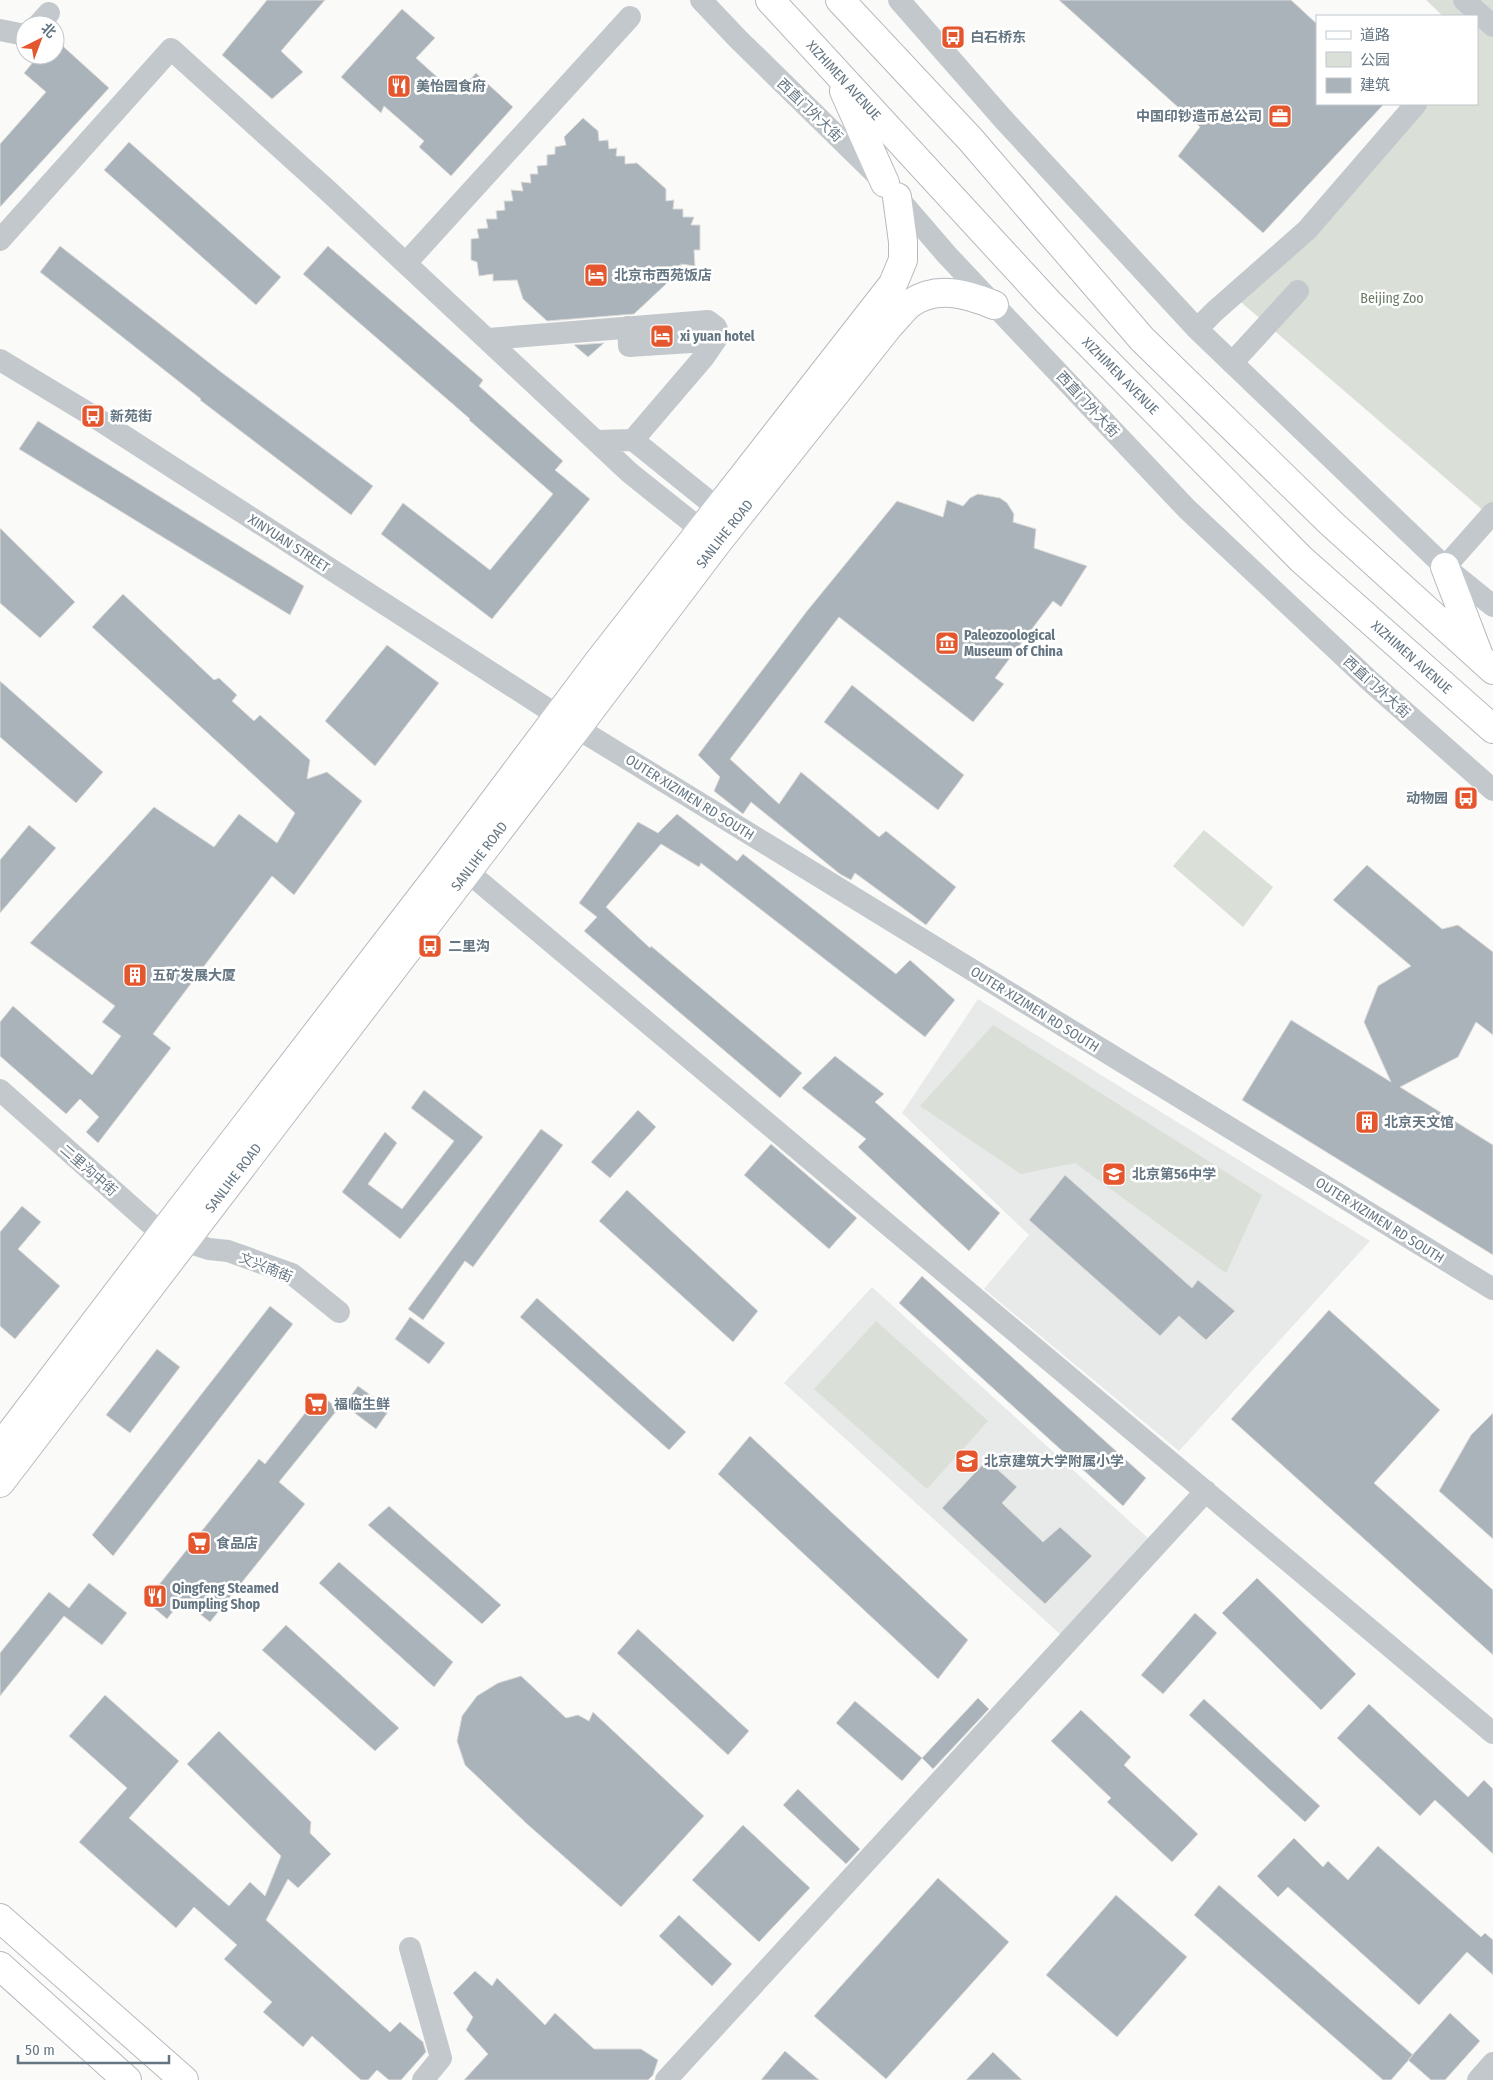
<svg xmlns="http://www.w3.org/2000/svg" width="1493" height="2080" font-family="'Fira Sans Condensed','Noto Sans SC',sans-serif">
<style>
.built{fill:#e8e9e9}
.green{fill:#dadfd7}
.building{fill:#aab3b9;stroke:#dcdcda}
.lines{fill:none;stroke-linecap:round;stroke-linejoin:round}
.major-casing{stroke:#b5babe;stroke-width:30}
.highway-casing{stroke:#b4b9bd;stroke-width:30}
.minor{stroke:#c3c8cc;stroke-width:22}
.major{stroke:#fff;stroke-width:28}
.highway{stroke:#fff;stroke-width:28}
.labels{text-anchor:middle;stroke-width:5;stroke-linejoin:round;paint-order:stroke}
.poi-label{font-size:14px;font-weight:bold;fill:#657683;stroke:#fff;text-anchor:start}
.street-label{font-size:14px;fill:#657683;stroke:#fff}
.park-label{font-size:14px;fill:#687a64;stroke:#fff}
</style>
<rect width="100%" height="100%" fill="#fafaf8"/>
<!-- built -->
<path class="built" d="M978,999L1370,1241L1179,1451L984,1289L1029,1235L902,1113Z
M872,1287L1149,1539L1061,1635L784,1383Z"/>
<!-- green -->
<path class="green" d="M1426,0H1493V519L1235,297L1322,226L1427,104H1477V16H1443Z
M1204,830L1273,887L1243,927L1173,866Z
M993,1025L1262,1195L1226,1273L1075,1163L1021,1174L920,1106Z
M876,1321L988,1421L927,1489L814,1389Z"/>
<!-- building -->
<path class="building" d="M267,0H325L281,51L303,72L272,99L222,55Z
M1059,0H1291L1317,24V104H1384L1263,233L1178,156L1200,127Z
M402,9L435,38L416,58L457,95L476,73L513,107L451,176L419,147L424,141L384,106L381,113L341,77Z
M55,39L109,88L0,207V144L46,92L24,73L39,55H55Z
M583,118L598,131L599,141L608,140L609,149L617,148L616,156H625V164L637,163L666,189V201L674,200L673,209H683V217H694L691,225H700V250H694L695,266L681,264V270L634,314L547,321L523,299L517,280L493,281V274L479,276L477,262L471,260V239L479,238L477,229L488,228L486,219H497L496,211L505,210L504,201H513L511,190L523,191L521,182L531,183L530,174H538L537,166L547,165V155L555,154V147L566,145L564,137Z
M129,142L281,277L256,305L104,170Z
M60,246L221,372L373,486L351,515L200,400L201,399L40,272Z
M328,246L483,380L479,386L563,461L555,470L590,499L492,619L381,534L403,503L490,570L553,494L469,420L470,419L303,274Z
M604,343L588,357L574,345Z
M38,421L304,586L290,615L19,449Z
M978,494L1000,498L1007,503L1014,514L1013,522L1036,529L1034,548L1087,566L1061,607L1053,601L995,678L1004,684L973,722L839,617L730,759L779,804L801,772L879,837L886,831L956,887L926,925L855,873L851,880L840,874L751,802L743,814L714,791L720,777L698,755L807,611L897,501L943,517L947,500L963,506L970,498Z
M0,528L75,602L40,638L0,603Z
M123,594L214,680L219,678L237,695L232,701L254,721L260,715L310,760L307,779L327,772L362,801L294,895L272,876L153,1034L171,1048L98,1143L86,1132L99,1117L80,1099L66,1114L0,1056V1022L13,1006L92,1075L121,1036L102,1022L115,1006L30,943L154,807L214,847L239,814L277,843L295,813L92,627Z
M387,645L439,683L375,766L325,721Z
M0,681L103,772L76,803L0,737Z
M852,685L964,775L938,810L824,722Z
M677,814L737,861L743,854L896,974L910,960L955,1000L925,1037L701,863L699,867L661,844L606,907L650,948L651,946L802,1073L780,1098L584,931L597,917L579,903L638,822L658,833Z
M29,825L56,848L0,913V860Z
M1367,865L1442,929L1458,925L1493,952V1035L1476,1022L1458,1057L1400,1087L1493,1145V1255L1242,1100L1291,1020L1391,1082L1364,1022L1378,986L1411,966L1333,900Z
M835,1056L884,1094L875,1102L1000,1213L969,1251L858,1147L866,1139L802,1088Z
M424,1090L483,1137L400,1239L342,1192L385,1132L397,1143L368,1184L402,1209L454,1141L411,1108Z
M638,1110L656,1127L610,1178L591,1162Z
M541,1129L563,1145L473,1267L465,1261L423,1320L408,1309Z
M771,1144L857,1218L829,1249L744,1175Z
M1065,1175L1192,1288L1198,1280L1235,1311L1206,1340L1179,1316L1160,1336L1029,1220Z
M627,1190L758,1311L733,1342L599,1221Z
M22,1206L41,1222L18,1249L60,1286L15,1339L0,1326V1232Z
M922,1276L1146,1478L1123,1506L899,1303Z
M537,1298L686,1432L669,1450L520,1317Z
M270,1306L293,1324L113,1556L92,1535Z
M1329,1310L1440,1410L1374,1483L1493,1590V1655L1231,1419Z
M410,1317L445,1343L429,1364L395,1339Z
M157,1349L180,1367L130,1433L106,1415Z
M358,1386L390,1409L376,1429L344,1405Z
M320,1394L338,1409L279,1482L305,1504L210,1622L182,1600L167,1619L146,1601L259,1459L265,1464Z
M1493,1413V1539L1439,1491L1471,1435Z
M750,1436L968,1640L938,1679L718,1474Z
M987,1460L1017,1487L1002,1503L1043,1542L1060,1527L1092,1556L1045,1604L942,1508Z
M389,1506L501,1605L482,1624L368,1525Z
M339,1562L453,1662L434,1687L319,1583Z
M1257,1578L1356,1674L1321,1710L1222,1613Z
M89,1583L127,1613L102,1645L64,1616L0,1696V1653L49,1592L69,1608Z
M1195,1613L1217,1633L1163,1694L1141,1675Z
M286,1625L399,1728L375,1751L262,1650Z
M638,1629L749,1731L728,1755L617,1653Z
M521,1676L566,1718L578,1715L589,1721L593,1712L704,1816L621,1907L526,1823L465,1765L457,1741L462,1716L477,1696L498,1683Z
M105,1695L179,1761L129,1818L229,1906L250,1882L265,1896L281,1856L187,1764L219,1731L311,1822L310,1833L331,1854L298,1888L288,1879L266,1920L390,2032L400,2022L423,2042L426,2052L401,2080H389L377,2070L368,2080H361L312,2036L303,2047L263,2012L272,2002L224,1959L237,1945L194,1907L176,1928L79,1842L127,1788L69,1736Z
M978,1698L989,1709L933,1769L922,1758Z
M1204,1699L1320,1806L1305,1822L1189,1715Z
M855,1701L922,1758L902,1781L836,1723Z
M1369,1704L1468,1797L1484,1780L1493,1789V1854L1435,1800L1420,1816L1337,1738Z
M1081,1710L1131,1757L1124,1765L1198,1834L1172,1862L1107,1802L1111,1798L1051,1741Z
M798,1789L860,1849L846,1864L783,1805Z
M743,1825L810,1888L759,1942L692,1880Z
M1294,1838L1323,1867L1328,1861L1348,1880L1378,1846L1481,1937L1485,1933L1493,1940V1975L1467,1952L1419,2005L1288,1887L1278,1897L1257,1876Z
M938,1878L1009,1942L886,2079L814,2016Z
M1219,1885L1413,2055L1391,2080H1383L1194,1915Z
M1116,1895L1187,1957L1117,2037L1046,1975Z
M679,1915L732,1964L712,1986L659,1936Z
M475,1971L492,1986L497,1978L545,2025L555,2013L594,2049H641L658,2060L653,2075L648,2080H464L488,2054L466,2030L473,2017L453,1993Z
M1450,2013L1480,2041L1445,2080H1431L1408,2060Z
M785,2051L819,2080H761Z
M993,2052L1022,2080H966Z"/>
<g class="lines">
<!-- major casing -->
<g class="major-casing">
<g id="major">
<path d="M0,1447L178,1213L443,869L599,661L893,284L903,260V242L897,197"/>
<path id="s1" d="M0,1483L577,728L717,543L889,326C896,319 903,309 911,303C937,285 967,294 994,305"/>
<path d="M0,1918L184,2080"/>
<path d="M0,1966L127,2080"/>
</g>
</g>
<!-- highway casing -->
<g class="highway-casing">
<g id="highway">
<path id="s2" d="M770,0L1048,302L1301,559L1493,729"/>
<path d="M840,0L971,140L1142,339L1332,524L1493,670"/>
<path d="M844,91L885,183"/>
<path d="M1445,567L1479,656"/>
</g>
</g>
<!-- minor -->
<path class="minor" d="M701,0L738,39L885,183L947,255L1187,509L1371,682L1493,790
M899,0L1004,120L1197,329L1445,567L1493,606
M1464,0L1493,26
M38,25L49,13
M0,30L25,35
M0,240L171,49L326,189L630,473L714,540
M406,263L630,17
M628,327L629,346L691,342
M1197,329L1215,311L1307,230L1416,104
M488,339L708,321L716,327L719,335L704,357L633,440L596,441
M0,360L93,416L577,728L1493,1289
M1232,363L1298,291
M633,440L731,519
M1445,567L1493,513
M468,872L1493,1733
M0,1090L162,1234L209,1249L228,1251L292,1274L339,1312
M410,1948L441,2058L423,2080
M666,2080L1206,1491
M1478,2080L1493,2063"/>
<!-- major -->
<use href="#major" class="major"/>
<!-- highway -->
<use href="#highway" class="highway"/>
</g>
<!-- icons -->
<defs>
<g id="bus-square" transform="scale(1.25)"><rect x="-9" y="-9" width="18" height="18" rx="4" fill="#e4572e" stroke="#fff"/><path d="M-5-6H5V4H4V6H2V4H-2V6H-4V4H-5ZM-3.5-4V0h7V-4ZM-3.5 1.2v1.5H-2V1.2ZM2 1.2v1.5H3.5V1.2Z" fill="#fff"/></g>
<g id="restaurant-square" transform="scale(1.25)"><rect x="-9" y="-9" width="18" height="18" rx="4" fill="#e4572e" stroke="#fff"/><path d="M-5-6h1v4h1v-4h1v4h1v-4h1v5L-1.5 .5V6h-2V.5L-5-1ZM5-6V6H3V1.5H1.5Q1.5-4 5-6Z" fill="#fff"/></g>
<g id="office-square" transform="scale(1.25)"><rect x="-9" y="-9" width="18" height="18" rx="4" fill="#e4572e" stroke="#fff"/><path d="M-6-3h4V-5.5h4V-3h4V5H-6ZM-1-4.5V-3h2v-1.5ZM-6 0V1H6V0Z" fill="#fff"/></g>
<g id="hotel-square" transform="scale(1.25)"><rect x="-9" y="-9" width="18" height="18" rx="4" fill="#e4572e" stroke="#fff"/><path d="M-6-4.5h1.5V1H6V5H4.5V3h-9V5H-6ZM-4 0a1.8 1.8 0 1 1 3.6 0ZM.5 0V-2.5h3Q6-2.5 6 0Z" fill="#fff"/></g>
<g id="museum-square" transform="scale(1.25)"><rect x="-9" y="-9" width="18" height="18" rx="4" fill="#e4572e" stroke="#fff"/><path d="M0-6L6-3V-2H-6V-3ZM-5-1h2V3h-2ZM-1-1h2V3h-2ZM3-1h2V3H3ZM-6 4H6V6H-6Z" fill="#fff"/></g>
<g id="building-square" transform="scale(1.25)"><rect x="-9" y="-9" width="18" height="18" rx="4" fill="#e4572e" stroke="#fff"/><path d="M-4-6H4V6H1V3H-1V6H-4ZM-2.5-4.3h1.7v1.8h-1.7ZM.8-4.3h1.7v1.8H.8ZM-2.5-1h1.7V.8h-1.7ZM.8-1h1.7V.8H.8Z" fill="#fff"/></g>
<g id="school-square" transform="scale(1.25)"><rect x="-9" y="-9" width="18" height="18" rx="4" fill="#e4572e" stroke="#fff"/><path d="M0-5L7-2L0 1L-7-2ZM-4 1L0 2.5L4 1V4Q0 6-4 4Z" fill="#fff"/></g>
<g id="supermarket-square" transform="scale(1.25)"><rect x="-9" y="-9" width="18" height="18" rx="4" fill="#e4572e" stroke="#fff"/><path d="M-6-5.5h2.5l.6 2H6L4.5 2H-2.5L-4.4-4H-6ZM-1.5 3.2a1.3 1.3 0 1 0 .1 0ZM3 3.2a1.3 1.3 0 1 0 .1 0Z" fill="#fff"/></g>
</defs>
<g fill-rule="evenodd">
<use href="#bus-square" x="953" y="37"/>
<use href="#restaurant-square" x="399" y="86"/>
<use href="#office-square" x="1280" y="116"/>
<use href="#hotel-square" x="596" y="275"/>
<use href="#hotel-square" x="662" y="336"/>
<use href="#bus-square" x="93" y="416"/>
<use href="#museum-square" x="947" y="643"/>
<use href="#bus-square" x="1466" y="798"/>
<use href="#bus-square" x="430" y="946"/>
<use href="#building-square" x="135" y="975"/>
<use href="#building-square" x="1367" y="1122"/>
<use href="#school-square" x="1114" y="1174"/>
<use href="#supermarket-square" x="316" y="1404"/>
<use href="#school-square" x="967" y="1461"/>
<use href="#supermarket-square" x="199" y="1543"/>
<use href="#restaurant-square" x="155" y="1596"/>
</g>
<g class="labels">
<!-- poi labels -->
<g class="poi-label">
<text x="970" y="42">白石桥东</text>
<text x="416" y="91">美怡园食府</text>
<text x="1262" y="121" text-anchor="end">中国印钞造币总公司</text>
<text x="614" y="280">北京市西苑饭店</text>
<text x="680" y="341">xi yuan hotel</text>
<text x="110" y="421">新苑街</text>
<text x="964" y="640">Paleozoological<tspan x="964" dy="16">Museum of China</tspan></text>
<text x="1448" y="803" text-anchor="end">动物园</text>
<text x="448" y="951">二里沟</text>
<text x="152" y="980">五矿发展大厦</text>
<text x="1384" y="1127">北京天文馆</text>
<text x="1132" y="1179">北京第56中学</text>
<text x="334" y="1409">福临生鲜</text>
<text x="984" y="1466">北京建筑大学附属小学</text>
<text x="216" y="1548">食品店</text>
<text x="172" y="1593">Qingfeng Steamed<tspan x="172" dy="16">Dumpling Shop</tspan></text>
</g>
<!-- street labels -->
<g class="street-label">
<text dy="5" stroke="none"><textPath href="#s2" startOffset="109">XIZHIMEN AVENUE</textPath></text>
<text transform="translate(810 110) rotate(44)" y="5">西直门外大街</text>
<text dy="5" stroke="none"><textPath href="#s2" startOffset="514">XIZHIMEN AVENUE</textPath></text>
<text transform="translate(1088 404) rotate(47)" y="5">西直门外大街</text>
<text dy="5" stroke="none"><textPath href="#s1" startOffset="1194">SANLIHE ROAD</textPath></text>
<text transform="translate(289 543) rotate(33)" y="5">XINYUAN STREET</text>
<text dy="5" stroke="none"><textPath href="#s2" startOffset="919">XIZHIMEN AVENUE</textPath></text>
<text transform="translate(1377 687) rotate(42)" y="5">西直门外大街</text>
<text transform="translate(690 797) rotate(32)" y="5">OUTER XIZIMEN RD SOUTH</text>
<text dy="5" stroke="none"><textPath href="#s1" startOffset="789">SANLIHE ROAD</textPath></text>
<text transform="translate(1035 1009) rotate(32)" y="5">OUTER XIZIMEN RD SOUTH</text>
<text transform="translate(89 1170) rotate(41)" y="5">二里沟中街</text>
<text dy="5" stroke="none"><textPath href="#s1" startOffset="384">SANLIHE ROAD</textPath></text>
<text transform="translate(1380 1220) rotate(32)" y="5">OUTER XIZIMEN RD SOUTH</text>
<text transform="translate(266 1267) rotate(22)" y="5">文兴南街</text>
</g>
<!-- park labels -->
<g class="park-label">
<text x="1392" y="303">Beijing Zoo</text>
</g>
</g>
<!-- legend -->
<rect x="1316" y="15" width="162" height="90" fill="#ffffff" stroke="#c1c8cd"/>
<rect x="1326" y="31" width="25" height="8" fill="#ffffff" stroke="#c1c8cd"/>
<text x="1360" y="40" font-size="15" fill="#657683">道路</text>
<rect x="1326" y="52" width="25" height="15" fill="#dadfd7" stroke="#c1c8cd"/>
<text x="1360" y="65" font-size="15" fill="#657683">公园</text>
<rect x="1326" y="78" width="25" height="15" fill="#aab3b9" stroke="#c1c8cd"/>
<text x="1360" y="90" font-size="15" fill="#657683">建筑</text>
<!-- north arrow -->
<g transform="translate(40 40) rotate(42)"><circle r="24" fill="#ffffff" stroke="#c1c8cd"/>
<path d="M0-4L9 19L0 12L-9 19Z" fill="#e4572e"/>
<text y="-8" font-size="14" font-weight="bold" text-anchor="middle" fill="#657683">北</text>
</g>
<!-- scale -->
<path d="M18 2055v8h151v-8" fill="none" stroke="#657683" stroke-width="2.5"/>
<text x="25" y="2055" font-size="15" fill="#657683" stroke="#ffffff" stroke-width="4" paint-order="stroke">50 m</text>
</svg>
